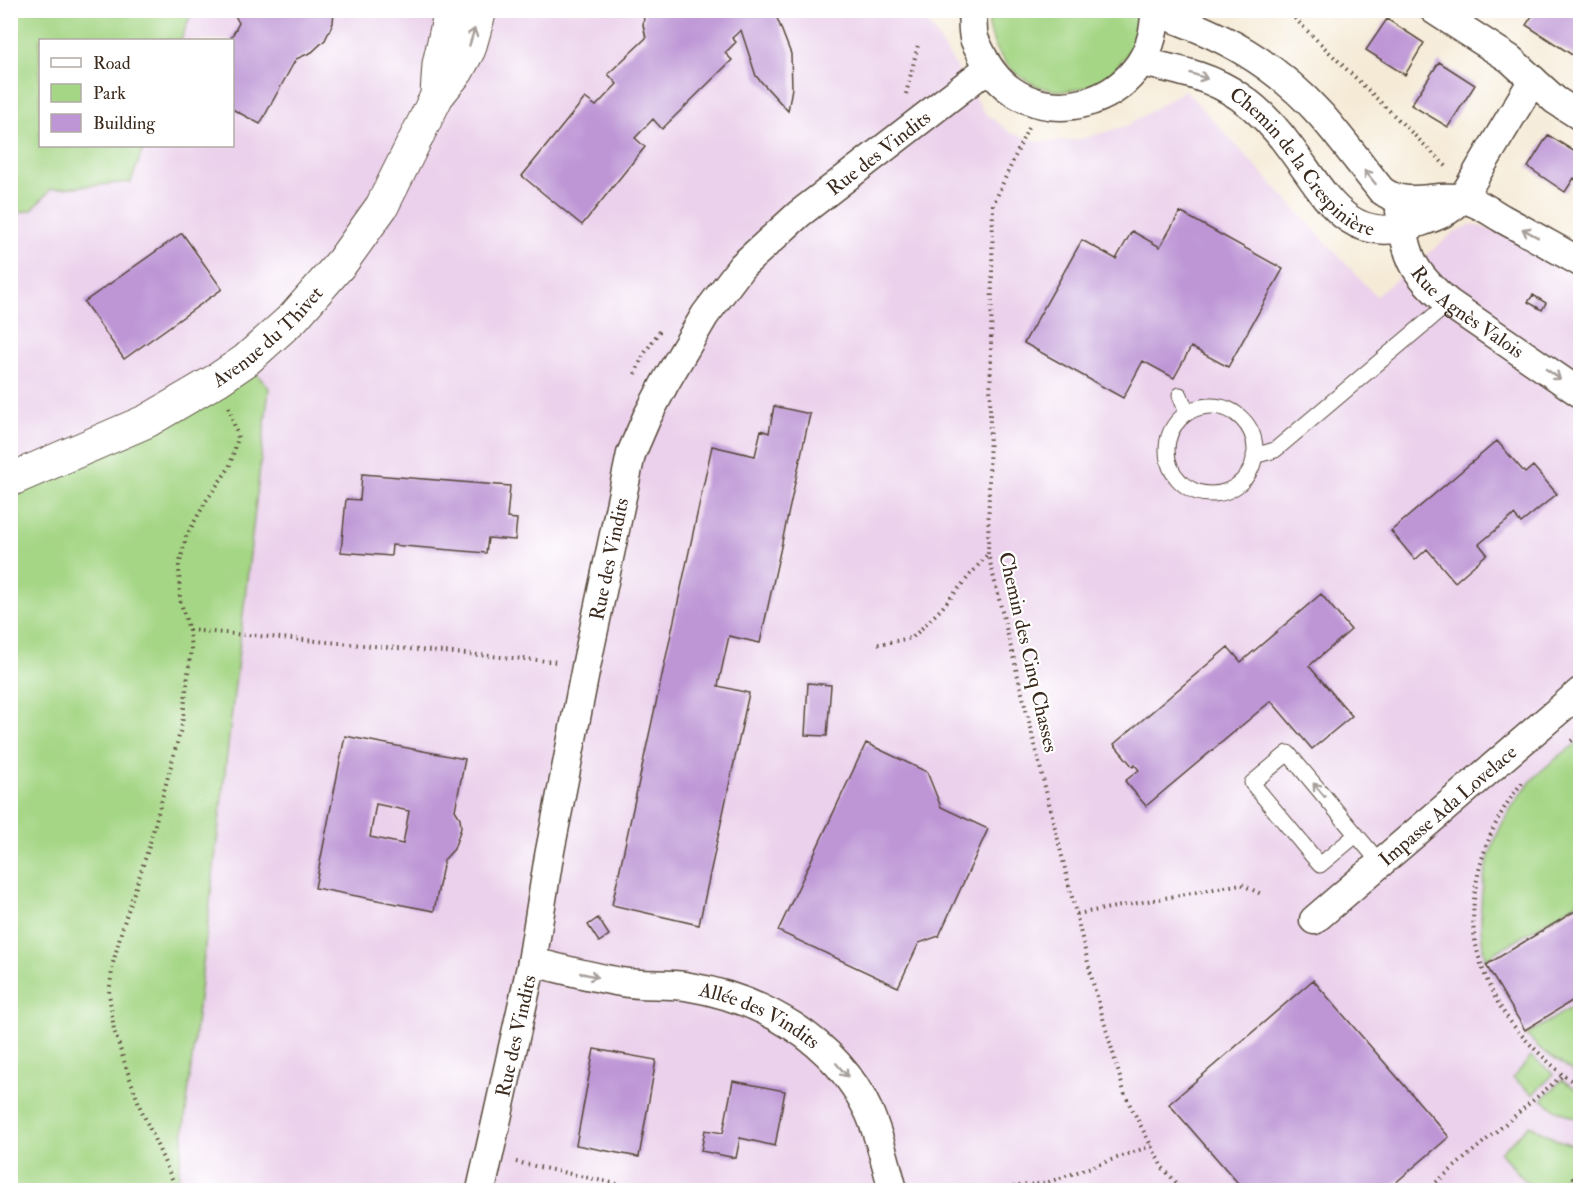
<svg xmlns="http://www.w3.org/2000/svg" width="1591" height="1201" font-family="'IM FELL Double Pica',serif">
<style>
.built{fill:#ebd1eb}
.green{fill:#a5d685;stroke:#708052;stroke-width:1.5}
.building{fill:#be96d5;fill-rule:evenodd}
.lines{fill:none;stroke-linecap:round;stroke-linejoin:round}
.lane-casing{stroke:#57473a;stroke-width:17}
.street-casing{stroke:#57473a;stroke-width:31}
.secondary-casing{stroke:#57473a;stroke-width:35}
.path{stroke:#57473a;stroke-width:4;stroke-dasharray:1.5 4.5;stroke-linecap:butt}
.lane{stroke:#fff;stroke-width:15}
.street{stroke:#fff;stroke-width:28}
.secondary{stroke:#fff;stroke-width:33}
.oneway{stroke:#a79f9a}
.labels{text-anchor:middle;stroke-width:4.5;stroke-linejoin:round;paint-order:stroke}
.street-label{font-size:20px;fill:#3b2a1e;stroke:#fff}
</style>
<rect width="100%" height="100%" fill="#fff"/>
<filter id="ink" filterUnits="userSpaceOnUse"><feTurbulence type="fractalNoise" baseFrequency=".0167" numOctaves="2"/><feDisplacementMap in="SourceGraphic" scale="12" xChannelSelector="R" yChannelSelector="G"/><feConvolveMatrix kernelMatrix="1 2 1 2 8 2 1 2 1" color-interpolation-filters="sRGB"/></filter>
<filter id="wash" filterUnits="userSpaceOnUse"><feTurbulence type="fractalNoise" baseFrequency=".008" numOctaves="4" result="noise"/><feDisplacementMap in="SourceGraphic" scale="24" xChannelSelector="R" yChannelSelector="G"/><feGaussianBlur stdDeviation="1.35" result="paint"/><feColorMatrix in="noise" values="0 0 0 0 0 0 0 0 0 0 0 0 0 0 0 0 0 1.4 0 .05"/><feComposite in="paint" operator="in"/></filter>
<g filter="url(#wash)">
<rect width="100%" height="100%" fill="#f5ead6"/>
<!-- built -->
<path class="built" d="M192,11H921L984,112L1011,133L1041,142L1077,140L1127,126L1185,90L1376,296L1452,234L1472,224L1501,233L1580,278V1190H177L269,388L11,480V214L32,210L50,189L131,182L144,146H232V40H181Z"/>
<!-- green -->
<path class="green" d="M11,10L192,11L181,40H40V146H144L131,182L51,189L32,210L11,214Z
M988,10L1138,11C1138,17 1138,23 1137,29C1135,41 1129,53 1121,62C1074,120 987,84 988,10Z
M245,361L269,388L177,1190H11L10,480Z
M1580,741V901L1485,959C1473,892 1487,830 1534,778C1547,764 1565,752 1580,741Z
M1580,1002V1076L1544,1052L1526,1035Z
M1531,1057L1554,1074L1533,1094L1513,1078Z
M1562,1080L1580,1091V1120L1557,1110L1542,1100Z
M1530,1125L1555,1139L1578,1147L1562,1190H1533L1500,1152Z"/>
<g id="blocks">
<!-- building -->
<path class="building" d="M232,10H334L333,23L325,40L312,52L296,59L260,124L232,109V40H230L239,23Z
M645,10H772L777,18L791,54L792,88L788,111L756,76L741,30L732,38L736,42L725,53L732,60L662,129L653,119L635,138L645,147L582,225L522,176L585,98L596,106L617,84L608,74L646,38L643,25Z
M1536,10H1570L1580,17V60L1526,25Z
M1387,19L1424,43L1405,75L1366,50Z
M1439,62L1475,85L1448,127L1411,105Z
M1548,135L1580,155V182L1574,178L1565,192L1528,167Z
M1180,212L1283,269L1228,367L1191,347L1174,378L1143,361L1123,398L1024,343L1082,240L1116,259L1132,231L1160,247Z
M182,233L222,289L124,359L84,302Z
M1533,295L1546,303L1542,310L1528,302Z
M774,406L810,414L760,643L729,636L718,686L749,693L699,925L612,905L712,446L755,456L761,430L769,433Z
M1497,441L1525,473L1533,466L1557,494L1521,523L1514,515L1479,544L1487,554L1455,582L1427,549L1415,560L1391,531Z
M362,474L510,486L507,518L517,519L515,540L488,538L486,553L392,545L391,556L341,552L346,499L360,500Z
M1321,594L1351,630L1309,666L1352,716L1312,749L1271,701L1146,806L1125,781L1139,770L1135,765L1133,767L1114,744L1228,647L1241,662Z
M808,683L831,685L827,736L805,735Z
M345,736L465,759L455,810L460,818L461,828L454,849L444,860L434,911L315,888ZM376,804L409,811L403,844L370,837Z
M866,743L927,772L941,807L988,829L939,936L919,943L898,987L778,931Z
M1580,908V996L1525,1030L1486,965Z
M598,918L609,935L599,942L588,925Z
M1313,980L1449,1137L1387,1190H1244L1169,1104Z
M594,1049L656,1060L639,1157L576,1145Z
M733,1081L785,1091L775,1146L740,1138L736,1158L701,1151L705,1130L723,1133Z"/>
</g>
</g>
<g filter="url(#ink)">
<use href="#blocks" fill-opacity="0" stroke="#57473a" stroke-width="1.5"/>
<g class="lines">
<!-- lane casing -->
<g class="lane-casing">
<path id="lane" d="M1180,395L1187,413
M1167 450a44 44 0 1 1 88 0a44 44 0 1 1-88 0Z
M1254,456L1275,450L1449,303
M1356,835L1320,865L1252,783L1288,753L1380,863"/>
</g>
<!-- street casing -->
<g class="street-casing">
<g id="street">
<path d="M972,10C973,19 972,29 974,38C976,44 980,50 982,55C1025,144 1156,108 1155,10"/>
<path d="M1434,10L1510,59L1533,80"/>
<path d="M1155,12C1222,34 1274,63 1321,115C1342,139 1361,165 1381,190C1407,210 1433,193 1462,199C1476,201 1491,212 1503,219C1529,233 1555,248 1580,262"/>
<path id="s1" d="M1142,62C1177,70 1211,76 1240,97C1259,110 1278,131 1291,149C1325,194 1348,248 1415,224C1432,218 1450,213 1462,198C1470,187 1476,174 1483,163C1500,135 1516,108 1533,80L1555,100L1580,116"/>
<path id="s2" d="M1400,211C1407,257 1412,273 1449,303L1580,393"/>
<path id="s3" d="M1314,920L1580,692"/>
<path id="s4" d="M532,962C562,969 591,977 621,982C642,986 664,983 685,986C761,998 835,1039 869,1112C880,1137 886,1164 893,1190"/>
<path id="s5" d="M481,1190L532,962L549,856L586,667L631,454L647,417L665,383L705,315L742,266L799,214L988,68"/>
</g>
</g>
<!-- secondary casing -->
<g class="secondary-casing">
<g id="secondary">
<path d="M437,94L439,64L451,10"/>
<path id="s6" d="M10,480L147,421L217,380L245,361L294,317L342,262L382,206L437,96L457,71L469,49L480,10"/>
</g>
</g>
<!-- path -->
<path class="path" d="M1286,10L1449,169
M906,94L918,45
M1028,128L993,205L988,554L1093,983L1125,1095L1162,1167L1183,1190
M635,374L644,354L661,329
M189,630L559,662
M878,644L912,638L942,608L987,555
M1571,741L1580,735
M1522,783C1489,822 1469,882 1474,933C1477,959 1489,989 1503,1011C1519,1036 1541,1055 1563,1075
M1077,914L1241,884L1263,895
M516,1162L644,1190
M177,1190L140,1107L127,1070L114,1030L109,993L113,963L122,929L148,850L182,725L191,649L189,630L180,600L179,566L186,537L206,501L229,468L238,438L229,407
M983,1190L1046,1183L1151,1146
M1427,1190L1563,1075L1580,1086
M1569,1190L1580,1157"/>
<!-- lane -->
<use href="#lane" class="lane"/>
<!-- street -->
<use href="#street" class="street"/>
<!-- secondary -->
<use href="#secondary" class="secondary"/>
</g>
<!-- one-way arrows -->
<defs><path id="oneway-shaft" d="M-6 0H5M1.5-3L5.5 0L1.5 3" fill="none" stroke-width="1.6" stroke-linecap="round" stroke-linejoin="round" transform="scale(1.5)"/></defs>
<g class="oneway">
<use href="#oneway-shaft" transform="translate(472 37) rotate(-73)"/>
<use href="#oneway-shaft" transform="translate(1199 76) rotate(19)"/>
<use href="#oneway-shaft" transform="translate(1370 177) rotate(-129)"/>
<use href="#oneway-shaft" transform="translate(1530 233) rotate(-151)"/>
<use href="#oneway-shaft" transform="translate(1553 374) rotate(35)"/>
<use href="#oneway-shaft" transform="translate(1319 790) rotate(-130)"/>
<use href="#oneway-shaft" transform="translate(589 975) rotate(13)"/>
<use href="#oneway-shaft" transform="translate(842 1070) rotate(49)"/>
</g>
</g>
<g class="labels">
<!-- street labels -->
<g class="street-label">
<text dy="7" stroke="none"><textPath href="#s5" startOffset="1148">Rue des Vindits</textPath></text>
<text dy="7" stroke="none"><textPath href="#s1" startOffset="196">Chemin de la Crespinière</textPath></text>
<text dy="7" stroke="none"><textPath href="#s2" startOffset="128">Rue Agnès Valois</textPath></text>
<text dy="7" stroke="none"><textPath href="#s6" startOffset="297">Avenue du Thivet</textPath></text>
<text dy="7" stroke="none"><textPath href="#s5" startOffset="644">Rue des Vindits</textPath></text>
<text transform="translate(1029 652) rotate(77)" y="7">Chemin des Cinq Chasses</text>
<text dy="7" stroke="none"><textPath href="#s3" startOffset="176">Impasse Ada Lovelace</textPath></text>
<text dy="7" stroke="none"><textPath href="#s4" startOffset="236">Allée des Vindits</textPath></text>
<text dy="7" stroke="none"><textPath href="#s5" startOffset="158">Rue des Vindits</textPath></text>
</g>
</g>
<!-- margin -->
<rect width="1591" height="1201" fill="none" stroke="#fff" stroke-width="36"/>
<!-- legend -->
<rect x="39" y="39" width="195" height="108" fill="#ffffff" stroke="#b1aaa5" stroke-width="1.5"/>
<rect x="51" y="58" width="30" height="9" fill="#ffffff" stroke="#b1aaa5" stroke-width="1.5"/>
<text x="93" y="69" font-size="18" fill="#3b2a1e">Road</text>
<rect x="51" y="84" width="30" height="18" fill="#a5d685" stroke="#b1aaa5" stroke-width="1.5"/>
<text x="93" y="99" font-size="18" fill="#3b2a1e">Park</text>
<rect x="51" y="114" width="30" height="18" fill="#be96d5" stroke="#b1aaa5" stroke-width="1.5"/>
<text x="93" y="129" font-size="18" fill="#3b2a1e">Building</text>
</svg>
